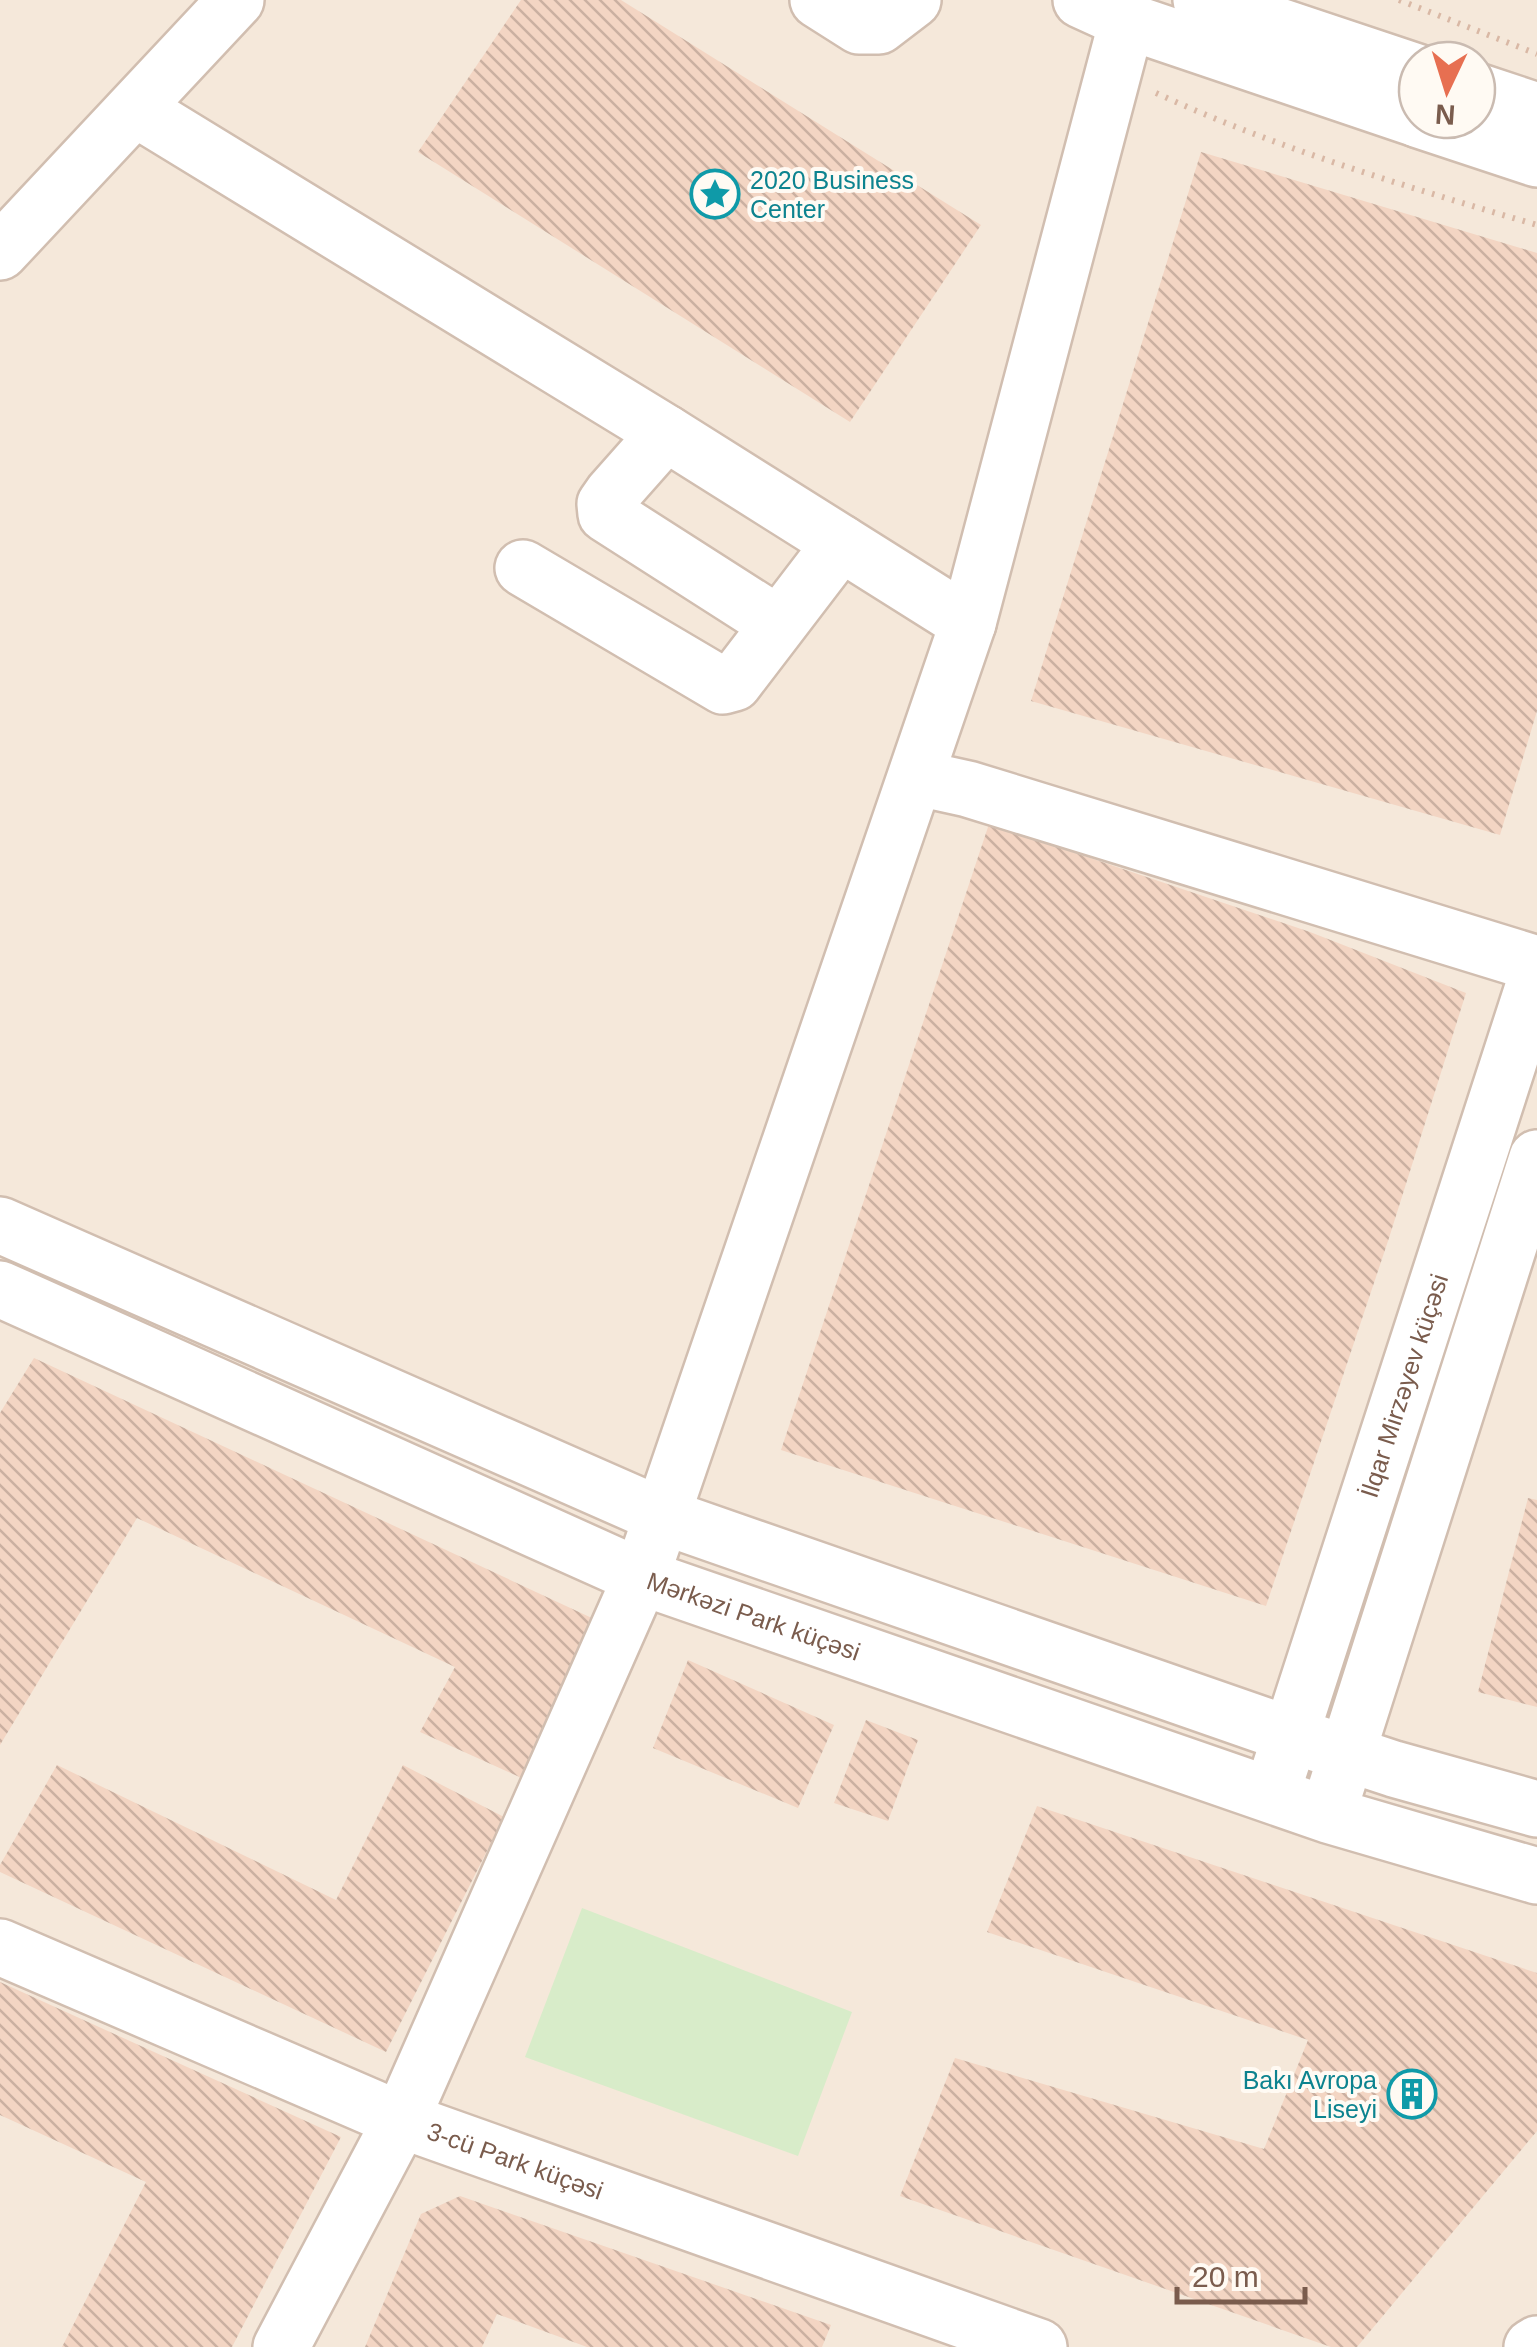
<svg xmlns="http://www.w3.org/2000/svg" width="1537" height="2347" font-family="Helvetica,sans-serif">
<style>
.residential{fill:#f5e8da;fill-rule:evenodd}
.garden{fill:#d8ecc9}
.building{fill:url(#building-back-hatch)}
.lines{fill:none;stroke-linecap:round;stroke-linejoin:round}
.minor-casing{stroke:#d1beb0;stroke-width:60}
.path{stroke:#d9b8a5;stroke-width:6;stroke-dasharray:2.5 8;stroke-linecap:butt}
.minor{stroke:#fff;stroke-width:55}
.labels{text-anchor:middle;stroke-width:8;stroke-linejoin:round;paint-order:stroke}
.culture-label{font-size:25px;fill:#0d838f;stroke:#fffaf3;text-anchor:start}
.street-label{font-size:25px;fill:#7a5c4d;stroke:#fffaf3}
</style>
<defs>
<pattern id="building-back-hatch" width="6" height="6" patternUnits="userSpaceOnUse" patternTransform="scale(2.5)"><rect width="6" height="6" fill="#f3d5c3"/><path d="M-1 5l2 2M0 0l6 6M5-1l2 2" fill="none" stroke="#cab0a1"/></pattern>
</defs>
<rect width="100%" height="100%" fill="#fdf6ec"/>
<!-- residential -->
<path class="residential" d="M0,0H1537V2347H0ZM1417,60H1477V120H1417Z"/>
<!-- garden -->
<path class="garden" d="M582,1908L852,2012L798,2156L525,2057Z"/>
<!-- building -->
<path class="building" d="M521,0H621L981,225L850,422L418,152Z
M1201,152L1537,253V711L1500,835L1031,701Z
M989,824L1310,932L1466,993L1389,1238L1266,1606L781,1450Z
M34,1358L609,1626L526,1780L420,1732L455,1667L137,1518L0,1745V1413Z
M1528,1498L1537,1500V1707L1478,1692Z
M688,1660L834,1725L798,1808L653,1748Z
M866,1720L918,1740L888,1821L834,1803Z
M57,1765L336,1900L403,1765L504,1817L386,2052L0,1872V1865Z
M1037,1806L1537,1973V2131L1357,2347H1331L900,2196L955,2058L1264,2149L1308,2040L987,1932Z
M0,1982L341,2137L232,2347H62L146,2182L0,2115Z
M460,2196L831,2325L822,2347H587L497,2314L482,2347H365L421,2214Z"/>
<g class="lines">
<!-- minor casing -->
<g class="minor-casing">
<g id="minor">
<path d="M818,0L859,26H879L913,0"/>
<path d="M1081,0L1127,21L1417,119"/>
<path d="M1201,0L1417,72"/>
<path d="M1477,91L1537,111"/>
<path d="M136,109L666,433L968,623"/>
<path d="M1419,120L1537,159"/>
<path d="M0,252L236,0"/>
<path d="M666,433L612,494L605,504L606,514L778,624"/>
<path d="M523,568L723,686L734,683L841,543"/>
<path d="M918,778L968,789L1537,964"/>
<path d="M0,1225L662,1516L1291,1735L1394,1769L1537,1809"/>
<path id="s1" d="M0,1289L641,1577L1328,1815L1537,1876"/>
<path id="s2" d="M1279,1771L1537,975"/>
<path d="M1336,1788L1537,1158"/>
<path id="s3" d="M0,1947L401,2120L1039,2347"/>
<path d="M281,2347L401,2120L641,1577L968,623L1127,21"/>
<path d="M1532,2347L1537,2344"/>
</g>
</g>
<!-- path -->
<path class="path" d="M1399,0L1537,54
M1156,93C1278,149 1408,187 1537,225"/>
<!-- minor -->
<use href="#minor" class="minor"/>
</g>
<!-- icons -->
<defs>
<g id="sight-ring" transform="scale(2.5)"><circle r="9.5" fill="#fffaf3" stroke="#0f9aa8" stroke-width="1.5"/><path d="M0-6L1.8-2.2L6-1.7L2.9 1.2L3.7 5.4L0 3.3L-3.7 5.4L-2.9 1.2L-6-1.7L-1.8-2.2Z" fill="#0f9aa8"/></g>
<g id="building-ring" transform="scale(2.5)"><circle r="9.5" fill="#fffaf3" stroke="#0f9aa8" stroke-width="1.5"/><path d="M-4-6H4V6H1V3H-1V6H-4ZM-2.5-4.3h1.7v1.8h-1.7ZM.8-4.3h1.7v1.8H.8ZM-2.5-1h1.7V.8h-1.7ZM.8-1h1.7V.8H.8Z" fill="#0f9aa8"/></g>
</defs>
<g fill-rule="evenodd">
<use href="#sight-ring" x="715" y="194"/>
<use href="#building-ring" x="1412" y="2094"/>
</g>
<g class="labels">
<!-- culture labels -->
<g class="culture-label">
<text x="750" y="189">2020 Business<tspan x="750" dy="29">Center</tspan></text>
<text x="1377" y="2089" text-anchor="end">Bakı Avropa<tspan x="1377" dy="29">Liseyi</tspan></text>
</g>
<!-- street labels -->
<g class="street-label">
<text dy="9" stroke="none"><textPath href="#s2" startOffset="405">İlqar Mirzəyev küçəsi</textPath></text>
<text dy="9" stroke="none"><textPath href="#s1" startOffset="822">Mərkəzi Park küçəsi</textPath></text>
<text dy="9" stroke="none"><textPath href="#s3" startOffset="558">3-cü Park küçəsi</textPath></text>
</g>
</g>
<!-- north arrow -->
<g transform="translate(1447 90) rotate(184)"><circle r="48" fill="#fffaf3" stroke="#cabbb1" stroke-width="2.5"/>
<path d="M0-8L18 38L0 25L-18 38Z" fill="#e76f51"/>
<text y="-15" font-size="28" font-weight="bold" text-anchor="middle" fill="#7a5c4d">N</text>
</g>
<!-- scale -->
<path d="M1177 2287v15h128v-15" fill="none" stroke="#7a5c4d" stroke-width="5"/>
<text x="1192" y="2287" font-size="30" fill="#7a5c4d" stroke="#fffaf3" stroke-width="8" paint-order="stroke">20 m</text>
</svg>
